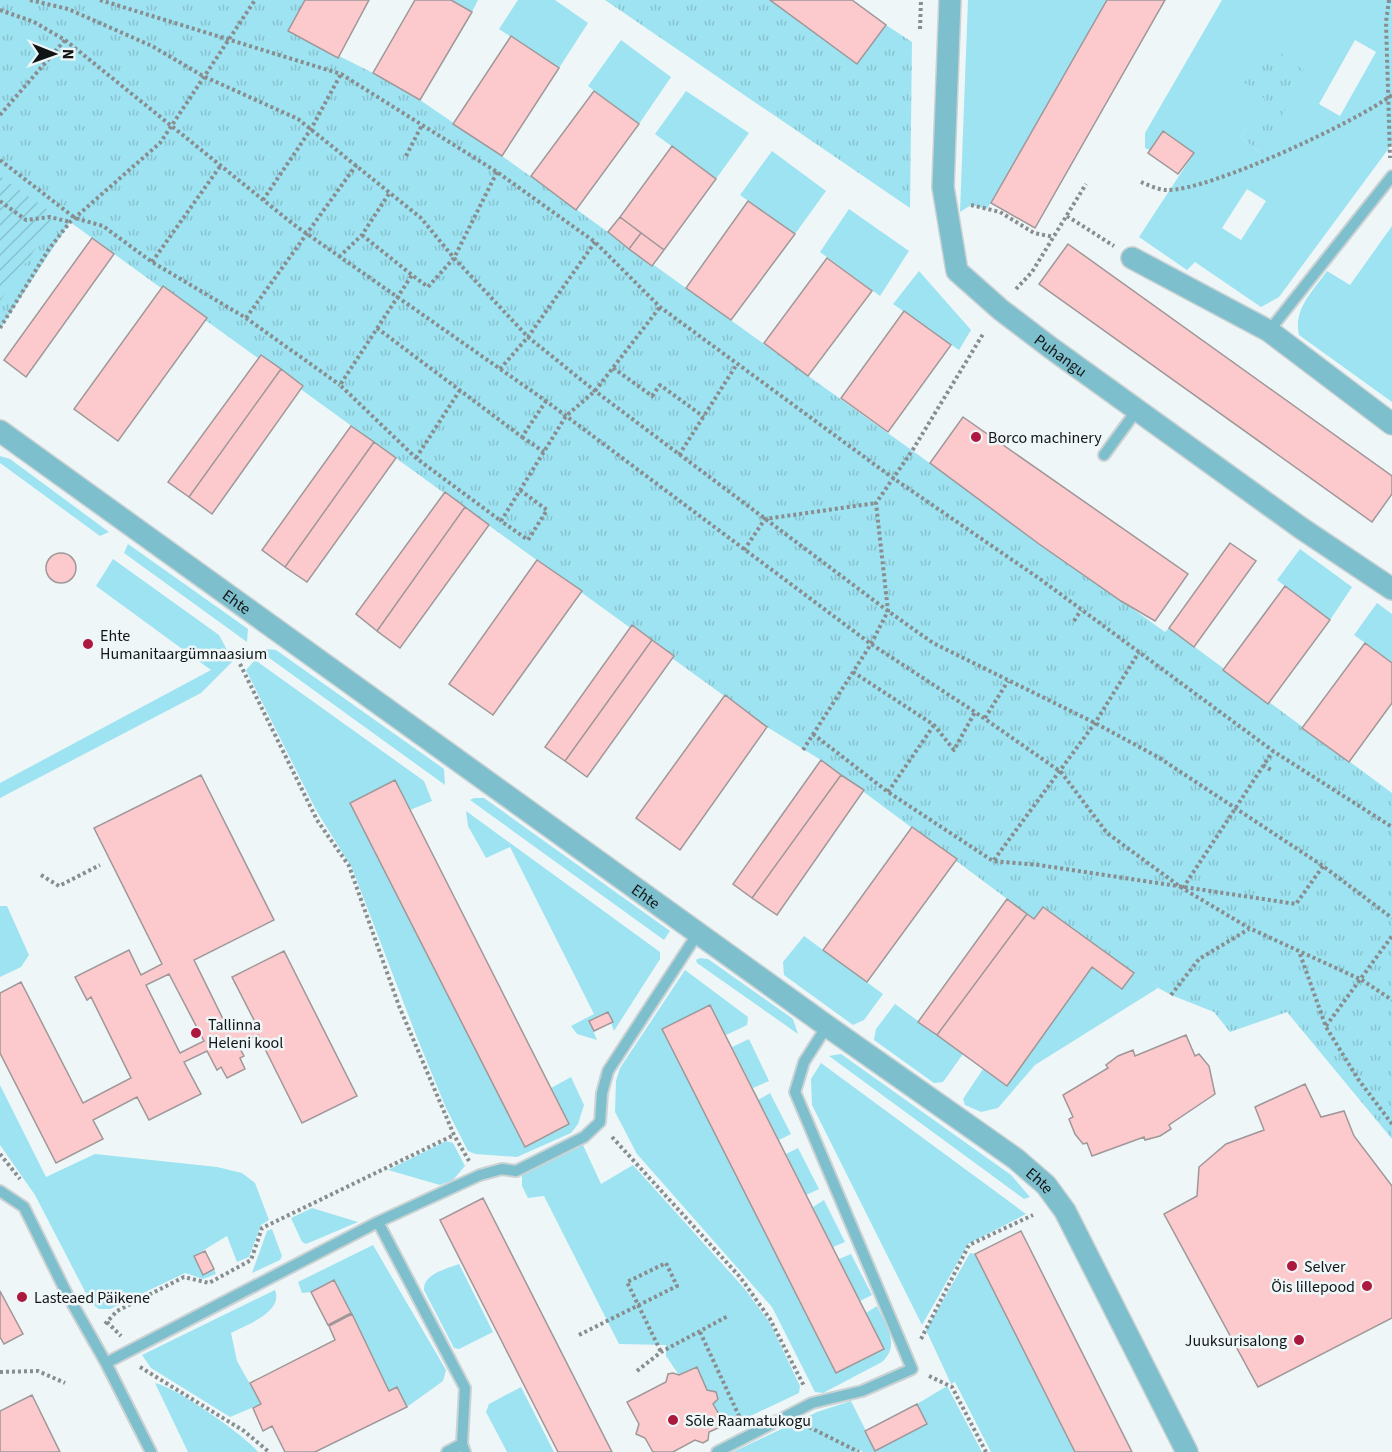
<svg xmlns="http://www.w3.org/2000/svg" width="1392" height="1452" font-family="'Source Sans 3',sans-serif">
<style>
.grass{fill:#9ee3f1;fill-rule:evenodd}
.park{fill:url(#park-tufts)}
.garden{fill:url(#garden-furrows)}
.building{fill:#fccacd;stroke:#9f9798;stroke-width:1.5;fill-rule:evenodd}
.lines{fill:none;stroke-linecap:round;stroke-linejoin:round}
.service-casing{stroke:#cbd2d4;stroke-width:14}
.minor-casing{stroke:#cbd2d4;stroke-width:24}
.path{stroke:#888d8f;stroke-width:4;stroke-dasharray:3 3;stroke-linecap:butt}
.service{stroke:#7dbfcd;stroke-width:10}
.minor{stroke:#7dbfcd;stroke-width:21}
.poi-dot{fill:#ac183e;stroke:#eef6f8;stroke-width:2}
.labels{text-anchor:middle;stroke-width:5;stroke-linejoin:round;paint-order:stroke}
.street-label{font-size:16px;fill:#121515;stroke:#eef6f8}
.poi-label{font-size:16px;fill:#121515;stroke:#eef6f8;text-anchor:start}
</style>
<defs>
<pattern id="park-tufts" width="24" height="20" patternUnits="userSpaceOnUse" patternTransform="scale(1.5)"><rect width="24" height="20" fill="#9ee3f1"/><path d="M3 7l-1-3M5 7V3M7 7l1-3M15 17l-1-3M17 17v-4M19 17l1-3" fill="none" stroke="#87c2ce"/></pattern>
<pattern id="garden-furrows" width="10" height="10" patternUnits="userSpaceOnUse" patternTransform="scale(1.5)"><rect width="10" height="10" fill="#9ee3f1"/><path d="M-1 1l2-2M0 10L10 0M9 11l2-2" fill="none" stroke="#87c2ce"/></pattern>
</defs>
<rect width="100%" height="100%" fill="#eef6f8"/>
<!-- grass -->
<path class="grass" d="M451,0H478L472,12Z
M518,0H555L588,23L559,68L499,29Z
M968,0H1107L987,209L971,205L960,212Z
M1222,0H1392V144L1279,297L1261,307L1195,262L1187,270L1139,237L1194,153L1150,150L1145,148V133ZM1355,40L1376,52L1340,116L1319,104ZM1266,99L1260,153L1241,137ZM1247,189L1266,201L1241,240L1222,228Z
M621,40L671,77L639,124L588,86Z
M686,91L749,133L716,179L655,134Z
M772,151L826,191L795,234L740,195Z
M849,209L909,251L880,296L820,252Z
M1392,226V402L1299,335C1293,309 1313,291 1327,271L1350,285Z
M919,271L971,330L959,350L893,304Z
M0,456L10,459L109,532L100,536L0,463Z
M128,544L248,629L247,642L124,553Z
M1300,549L1352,587L1330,620L1277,580Z
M113,559L219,635L233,661L201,693L0,798V783L211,670L96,586Z
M1377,603L1392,614V662L1354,635Z
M266,649L276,650L444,769L445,785L261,652Z
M255,660L424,781L432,801L410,810L395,780L351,803L525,1146L569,1124L551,1088L571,1077L584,1105L578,1124L571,1133L517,1157L475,1154L468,1151L446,1108L416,1035L352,868L316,810L246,670Z
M474,798H484L670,931L664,940L470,800Z
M466,811L660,952V959L614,1031L607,1012L589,1021L597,1040L577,1034L571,1026L594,1014L510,847L486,858L468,826Z
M0,906H7L29,955L21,967L0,977Z
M804,936L883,994L864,1020L853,1025L784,975L783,962Z
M700,958L708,959L793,1019L798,1034L697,963L696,960Z
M1092,967L1122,989L1134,973L1158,988L1035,1065L998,1108L981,1112L965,1105L963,1099L983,1069L1007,1085Z
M685,970L748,1017L747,1025L726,1035L710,1005L663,1029L836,1373L884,1349L866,1313L877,1306C886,1325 901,1345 882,1362L823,1393L815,1392L772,1307L637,1154L615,1112L616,1081L620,1068Z
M895,1004L963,1054L943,1082L934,1083L874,1040L876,1029Z
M749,1039L769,1081L753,1088L732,1047Z
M841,1054L1011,1175L1030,1197L1024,1199L829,1056Z
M821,1063L1026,1214L968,1244L922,1325L812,1105L811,1079Z
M0,1085L46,1177L95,1154L217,1167L242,1173L255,1183L269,1220L261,1225L249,1257L237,1262L227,1236L194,1256L203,1274L214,1269L216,1274L203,1279L185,1273L110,1309H99L91,1303L35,1195L0,1145Z
M770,1093L791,1134L779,1140L758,1100Z
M446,1141L453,1143L465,1166L453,1180L440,1185L388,1170Z
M583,1145L601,1184L633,1165L744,1288L770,1323L800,1386L799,1393L746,1418L725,1425L713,1404L718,1399L716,1392L707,1390L697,1367L679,1375L666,1356V1345L619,1344L544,1196L528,1198L522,1186V1175Z
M798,1148L819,1189L806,1195L786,1154Z
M824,1200L845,1242L833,1247L813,1207Z
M312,1208L358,1222L306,1244L302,1242L291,1218Z
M272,1229L282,1256L280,1260L252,1273L267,1231Z
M373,1245L446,1370L443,1381L407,1407L397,1387L389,1391L334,1280L311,1292L302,1293L298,1282Z
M970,1253L975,1254L1075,1452H991L955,1382L951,1384L926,1330Z
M851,1254L872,1295L860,1301L839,1259Z
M459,1264L493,1332L459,1349L454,1348L424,1290C423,1274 446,1269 459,1264Z
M275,1290C284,1312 246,1325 231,1333L237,1361L261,1404L230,1417L151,1368L142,1355Z
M155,1383C174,1386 246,1436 258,1452H188Z
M947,1386L982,1452H863L858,1449L857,1452H733L817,1412L851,1401L876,1451L927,1424L917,1404Z
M521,1387L554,1452H507L486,1412L489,1404Z"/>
<!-- park -->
<path class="park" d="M0,0H305L289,31L373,73L420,100L502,156L1165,632L1169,628L1392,793V1139L1287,1012L1230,1032L1214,1012L1171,995L1034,919L821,760L767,727L70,222L0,329Z
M605,0H770L857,64L886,25L912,42L910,208Z
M1268,43L1307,73L1260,153L1241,137L1265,99L1235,75Z"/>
<!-- garden -->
<path class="garden" d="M0,176L49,211L52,224L0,301Z"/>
<!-- building -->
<path class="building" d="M305,0H369L338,58L288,31Z
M415,0H451L472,12L420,100L373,73Z
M770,0H852L886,25L857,64Z
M1107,0H1165L1035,228L991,203Z
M511,36L559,68L502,156L453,124Z
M594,91L639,124L576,210L531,176Z
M1163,131L1194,153L1178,174L1148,153Z
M672,146L716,179L664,250L620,217Z
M748,201L795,234L731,320L686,288Z
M620,217L641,233L629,249L608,232Z
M641,233L664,250L652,266L629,249Z
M92,238L114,254L26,377L4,360Z
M1068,244L1392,476V494L1372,522L1039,284Z
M827,258L872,291L808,376L764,343Z
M163,286L207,318L118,441L74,409Z
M904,311L951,345L888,432L841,398Z
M261,355L281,369L189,497L168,482Z
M281,369L303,386L212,514L189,497Z
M963,417L1188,574L1155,621L1121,601L1039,544L930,463Z
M351,426L374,442L285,567L262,550Z
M374,442L396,458L307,582L285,567Z
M445,492L465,507L377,631L356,614Z
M465,507L489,525L400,648L377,631Z
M1230,543L1256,561L1194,647L1169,628Z
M46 568a15 15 0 1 1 30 0a15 15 0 1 1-30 0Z
M537,560L582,591L493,715L449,684Z
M1285,586L1330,620L1268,704L1223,670Z
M632,625L652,640L565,761L545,747Z
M652,640L674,656L587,777L565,761Z
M1365,643L1392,663V703L1349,762L1302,728Z
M725,695L767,727L680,850L636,818Z
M821,760L841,775L752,898L733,884Z
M201,775L274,920L194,960L226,1025L235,1021L240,1030L255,1022L232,977L284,951L357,1096L302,1123L258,1035L238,1045L244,1056L240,1058L245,1069L227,1078L221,1067L217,1070L207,1051L184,1062L201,1094L149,1120L137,1097L93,1120L103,1139L56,1163L0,1053V993L21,982L83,1103L131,1078L91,997L87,1000L75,977L129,950L141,975L162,964L94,828ZM169,974L204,1041L180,1053L146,985Z
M841,775L864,790L777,915L752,898Z
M395,780L569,1124L525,1147L350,803Z
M912,827L957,859L867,982L823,950Z
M1007,899L1027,914L937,1035L918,1022Z
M1043,907L1134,973L1122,989L1092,967L1007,1086L937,1035L1027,914L1034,919Z
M710,1005L884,1349L836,1373L662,1029Z
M608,1012L613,1022L594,1031L589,1021Z
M1186,1035L1195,1056L1199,1054L1209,1066L1215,1094L1169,1125L1171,1129L1160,1136L1145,1140L1144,1137L1092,1156L1087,1143L1083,1144L1075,1134L1069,1119L1073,1117L1063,1095L1108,1068L1106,1065L1118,1056L1133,1050L1135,1056Z
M1305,1084L1321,1117L1344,1111L1354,1136L1392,1186V1318L1258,1387L1164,1214L1197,1196L1199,1167L1226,1144L1264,1130L1255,1107Z
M483,1198L612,1452H558L497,1332L440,1220Z
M1021,1231L1132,1452H1075L975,1254Z
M205,1251L214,1269L203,1275L194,1256Z
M334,1280L351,1313L328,1325L311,1292Z
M0,1291L23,1334L4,1344L0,1337Z
M352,1314L389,1391L397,1387L407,1407L315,1452H285L272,1426L263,1431L253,1408L261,1404L250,1383L335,1340L329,1326Z
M697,1367L707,1390L716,1392L718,1399L713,1404L725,1425L709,1432L708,1440L703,1443L695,1440L673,1452H653L645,1438L636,1434L639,1424L627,1402L666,1382L668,1374L673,1373L679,1375Z
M32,1395L60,1452H0V1411Z
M917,1404L927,1424L875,1451L865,1431Z"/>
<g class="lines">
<!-- service casing -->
<g class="service-casing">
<path id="service" d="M1269,331L1392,176
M1104,455L1137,410
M0,1191L24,1207L67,1294L106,1363
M462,1444L465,1388L378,1222L480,1175L502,1169L516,1171L584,1137L600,1122L602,1093L608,1071L698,933
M151,1452L106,1363L378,1222
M447,1452L462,1444L465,1452
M717,1452L812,1403L862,1391L912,1369L795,1092L804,1062L827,1026"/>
</g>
<!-- minor casing -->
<g class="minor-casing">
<g id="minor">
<path id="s1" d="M950,0L943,187L957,271L1001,310L1051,348L1301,528L1392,589"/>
<path d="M1132,258L1269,331L1392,424"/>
<path id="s2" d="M0,431L827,1026L1016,1159L1046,1185L1065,1211L1187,1452"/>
</g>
</g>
<!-- path -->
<path class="path" d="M30,0L68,9L152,46L203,76L298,119L421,218L454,258L528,337L595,391L888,611L933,643L1095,723L1158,757L1323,866L1392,918
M100,0L341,74L497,172L595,242L660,307L893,478L1040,579L1273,751L1392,827
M1389,0L1386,22L1390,158
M0,10L34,22L65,40L293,224L546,401L871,644L975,712L1061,772L1107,833L1182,888L1249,928L1362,980L1392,1000
M920,29L921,0
M0,115L65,40
M406,156L422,125
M0,160L75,218L103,226L152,262L246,318L340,385
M497,172L454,258L428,287L412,275L340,385L416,458L501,521
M1141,182C1148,185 1159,190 1167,190C1209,191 1356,122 1392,95
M263,200L311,129L341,74
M0,201L26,220L50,217L70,222
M971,205L1000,212L1034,233L1054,237
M1067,216L1114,246
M362,235L412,275
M339,257L362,235L390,192
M152,262L221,165
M1016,289L1032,272L1086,184
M246,318L357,164
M0,328L49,249L70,222L160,143L255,0
M377,328L522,437L546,401
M613,368L652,396L660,385L704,417
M500,369L528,337L595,242
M522,437L544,452
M679,455L737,364
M416,458L460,390
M520,490L547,510L528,540L501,521L566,416L595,391L660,307
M744,550L765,519L876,503
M1074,621L1081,610
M240,664L317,820L349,866L399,1006L454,1135L469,1161
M853,672L934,725L954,750L975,712
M985,718L1008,681
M813,734L888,792L993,861L1039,865L1296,904L1323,866
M803,750L871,644L888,611L876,503L912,451L983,334
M1263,765L1271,770
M888,792L934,725
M994,860L1095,723L1139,652
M41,875L59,886L100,865
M1183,888L1273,751
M1300,954L1326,1027L1358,1079L1392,1124
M1171,995L1199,959L1249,929
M1326,1026L1392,936
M612,1137L740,1277L770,1319L804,1386
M0,1154L20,1179
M107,1322L121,1336
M105,1324L117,1311L184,1277L209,1283L251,1260L262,1228L454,1135
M700,1332L740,1418
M579,1335L677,1286L666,1263L627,1282L661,1352
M921,1339L969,1245L1033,1215
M140,1367L244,1431L269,1452
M637,1371L661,1352L728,1316
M0,1372L38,1371L65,1383
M929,1376L952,1387L986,1452
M809,1427L859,1452"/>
<!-- service -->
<use href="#service" class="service"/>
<!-- minor -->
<use href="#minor" class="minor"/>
</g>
<!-- markers -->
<g class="poi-dot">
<circle cx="976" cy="437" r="6"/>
<circle cx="88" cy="644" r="6"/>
<circle cx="196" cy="1033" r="6"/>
<circle cx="1292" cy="1266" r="6"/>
<circle cx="1367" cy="1286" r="6"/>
<circle cx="22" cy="1297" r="6"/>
<circle cx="1299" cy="1340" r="6"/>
<circle cx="673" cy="1420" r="6"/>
</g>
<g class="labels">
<!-- street labels -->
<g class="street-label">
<text dy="6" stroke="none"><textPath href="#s1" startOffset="406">Puhangu</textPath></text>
<text dy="6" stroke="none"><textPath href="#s2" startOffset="292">Ehte</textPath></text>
<text dy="6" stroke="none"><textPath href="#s2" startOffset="796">Ehte</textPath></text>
<text dy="6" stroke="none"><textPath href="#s2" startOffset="1282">Ehte</textPath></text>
</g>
<!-- poi labels -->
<g class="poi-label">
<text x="988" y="443">Borco machinery</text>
<text x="100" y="641">Ehte<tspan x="100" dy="18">Humanitaargümnaasium</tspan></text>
<text x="208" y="1030">Tallinna<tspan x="208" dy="18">Heleni kool</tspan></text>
<text x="1304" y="1272">Selver</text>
<text x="1355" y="1292" text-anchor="end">Öis lillepood</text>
<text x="34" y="1303">Lasteaed Päikene</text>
<text x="1287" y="1346" text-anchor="end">Juuksurisalong</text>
<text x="685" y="1426">Sõle Raamatukogu</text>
</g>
</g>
<!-- north arrow -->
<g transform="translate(54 54) rotate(91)" stroke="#eef6f8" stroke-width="4.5" paint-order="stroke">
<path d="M0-4.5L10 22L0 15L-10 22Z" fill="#121515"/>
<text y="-9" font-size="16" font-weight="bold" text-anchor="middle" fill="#121515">N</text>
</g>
</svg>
